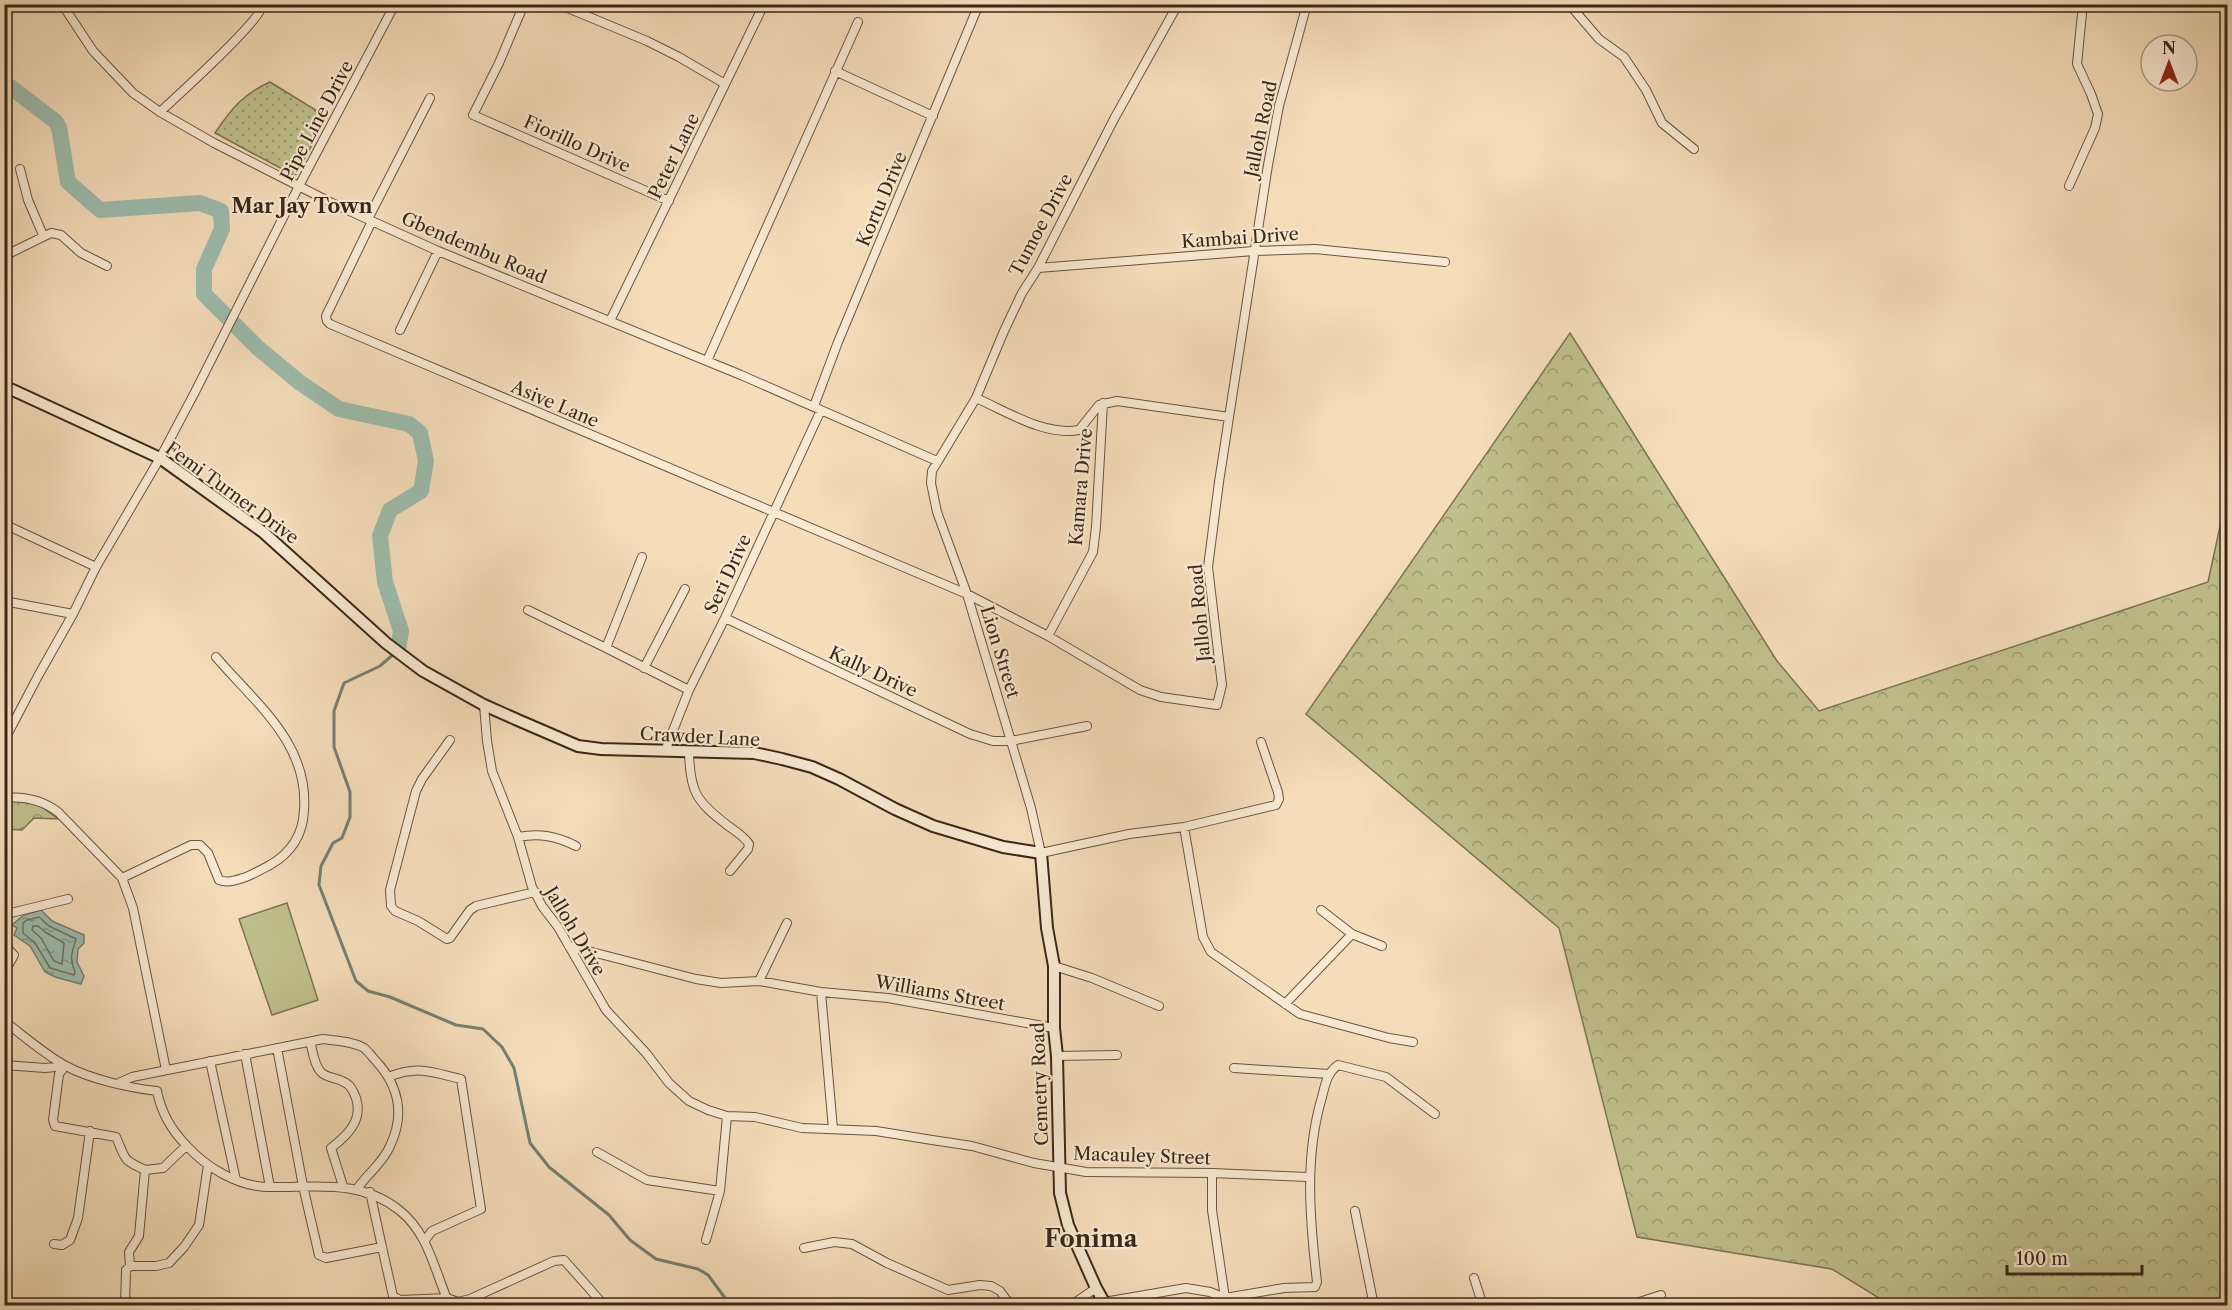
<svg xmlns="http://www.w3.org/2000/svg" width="2232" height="1310" font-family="'Libre Caslon Text',serif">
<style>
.forest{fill:url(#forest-crowns);stroke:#7c7453;stroke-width:1.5}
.park{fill:url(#park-dots);stroke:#7c7453;stroke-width:1.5}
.pitch{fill:#bfc08d;stroke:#7c7453;stroke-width:1.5}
.water{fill:url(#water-ripples);stroke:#758072;stroke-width:1.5}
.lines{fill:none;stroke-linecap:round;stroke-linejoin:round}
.shore{stroke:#6b7263;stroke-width:1.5}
.stream{stroke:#758072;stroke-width:3}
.river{stroke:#9cbcad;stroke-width:16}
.street-casing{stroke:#695441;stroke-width:10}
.secondary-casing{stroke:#3a2719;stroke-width:14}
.street{stroke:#f8e9d2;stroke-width:8}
.secondary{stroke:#f8e9d2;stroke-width:10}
.labels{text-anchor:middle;stroke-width:4.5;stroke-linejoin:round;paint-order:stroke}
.street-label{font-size:18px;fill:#3a2719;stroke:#f8e9d2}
.neighbourhood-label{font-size:20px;font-weight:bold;fill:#3a2719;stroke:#f8e9d2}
.district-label{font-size:24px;font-weight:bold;fill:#3a2719;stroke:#f8e9d2}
</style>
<defs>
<pattern id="forest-crowns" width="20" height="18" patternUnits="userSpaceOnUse" patternTransform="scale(1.5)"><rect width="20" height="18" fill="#bfc08d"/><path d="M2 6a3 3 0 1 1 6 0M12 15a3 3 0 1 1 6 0" fill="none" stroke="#9c9c72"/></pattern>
<pattern id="park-dots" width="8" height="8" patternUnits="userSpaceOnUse" patternTransform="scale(1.5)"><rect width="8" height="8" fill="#bfc08d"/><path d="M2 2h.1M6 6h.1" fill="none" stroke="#9c9c72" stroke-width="1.8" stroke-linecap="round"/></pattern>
<pattern id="water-ripples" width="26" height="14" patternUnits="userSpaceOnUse" patternTransform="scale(1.5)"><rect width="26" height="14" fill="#9cbcad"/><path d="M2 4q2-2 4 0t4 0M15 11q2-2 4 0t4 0" fill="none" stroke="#80998c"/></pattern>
</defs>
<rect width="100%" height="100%" fill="#f5ddba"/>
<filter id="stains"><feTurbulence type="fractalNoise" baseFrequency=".00333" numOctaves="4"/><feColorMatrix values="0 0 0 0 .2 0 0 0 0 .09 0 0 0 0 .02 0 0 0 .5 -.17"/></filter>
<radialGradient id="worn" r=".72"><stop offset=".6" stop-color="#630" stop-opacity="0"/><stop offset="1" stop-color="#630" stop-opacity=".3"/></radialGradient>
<!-- forest -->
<path class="forest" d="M1570,333L1777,661L1819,711L2208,582L2227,494V1305H1890L1832,1269L1637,1237L1559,928L1306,714Z
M4,797L30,798L58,819L34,818L22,830L5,829Z"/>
<!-- park -->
<path class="park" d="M270,82L327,117L295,176L215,133C231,109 243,94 270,82Z"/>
<!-- pitch -->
<path class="pitch" d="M287,903L318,1000L272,1015L239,919Z"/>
<!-- water -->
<path class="water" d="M41,910L52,921L84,935V943L78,949L77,962L84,976L81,984L55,977L45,972L30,946L14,935L17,928L12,925L24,915Z"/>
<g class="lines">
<!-- shore -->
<path class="shore" d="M39,917L49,926L76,939C72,953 69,957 75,972L74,975L50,968L35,943L23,933V923L27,920Z
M33,926H38L45,932L64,943L62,964L54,961L41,938L32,930Z"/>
<!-- stream -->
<path class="stream" d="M396,652L380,666L344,683L334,711V747L350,792V817L342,838L333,843L321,866L319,885L356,981L368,991L390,997L456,1025L483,1029L502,1047L514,1068L530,1143L549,1167L609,1215L630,1240L656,1259L698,1269L708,1275L731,1306"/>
<!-- river -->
<path class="river" d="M4,82L55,121L59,127L68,182L100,210L200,203L221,211L222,229L204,269V294L258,348L299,382L339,409L409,424L420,433L426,461L421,491L390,510L380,536L385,582L401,631L398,650"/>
<!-- street casing -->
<g class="street-casing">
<path id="street" d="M62,4L93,51L133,93L160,112L214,143L332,203L438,251L741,375L937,461
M524,4L499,63L473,115L669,201
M558,4L647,41L679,57L725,84
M1178,4L1114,119L1038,268L1022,293L1004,331L976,398L932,471L931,483L937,512L967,594L1031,808L1041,853L1129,834L1184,827L1276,805L1279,799L1278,792L1261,742
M1569,4L1599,39L1624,57L1646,90L1662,123L1694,149
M835,71L933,116
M160,112C177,96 262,20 263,4
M20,169L28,200L43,235
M2069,186L2095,128L2098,114L2091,94L2077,64L2083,4
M368,219L430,98
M372,221L326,316L327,321L330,324L967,594L1048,636L1140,690L1161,697L1217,705L1222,685L1208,567L1219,482L1268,165L1279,106L1307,4
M4,256L51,233L61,235L81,253L107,266
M1038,268L1254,251L1315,249L1445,262
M610,321L764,4
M400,330L438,251
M707,361L858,22
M976,398C1008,412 1044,436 1079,430L1099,405L1117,401L1229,417
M814,406L838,342L979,4
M4,524L96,567
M642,557L606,648L689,690
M4,601L73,614
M528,610L606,648
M725,618L970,734L993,741H1011L1087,726
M1048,636L1093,552L1096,527L1103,403
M644,668L685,589
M484,705L487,741L492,771L518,837L532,887L542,906L558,927L606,1010L646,1053L669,1083L689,1101L708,1110L727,1116L755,1117L802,1128L876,1131L932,1140L972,1146L1034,1163L1086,1172L1212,1173L1309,1177
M450,740L422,779L416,791L390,890L391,906L395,911L418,921L447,939L450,938L470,910L476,906L535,892
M4,741L38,676L73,614L96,567L160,458L195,392L299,186L395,4
M665,751L689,690L725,618L821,410
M689,752C690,792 696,801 727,825C735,831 744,836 749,844L748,849L730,871
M4,798C24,796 42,800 58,812L122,878L191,845H200L208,853L219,880C233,886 257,872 270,865C291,853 303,835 304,810C309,743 255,703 216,657
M1184,827L1203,937L1211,952L1300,1014L1389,1038L1413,1042
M518,837C540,833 556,836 576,846
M122,878L133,908L166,1070
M1321,910L1352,934L1382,946
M4,919L11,913L68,899
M4,945L14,955L4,973
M569,946L696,979L721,983L759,981L821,992L888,998L1054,1028
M1054,966L1092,978L1159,1006
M759,981L787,923
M821,992L833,1129
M1285,1004L1352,934
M4,1021C24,1036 44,1054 66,1066C90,1079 129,1088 157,1091C161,1112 171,1130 187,1146C206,1167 237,1186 267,1187C313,1188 359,1178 399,1210C429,1233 435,1273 450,1306
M310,1042C313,1051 314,1065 321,1072C326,1078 335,1077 342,1081C350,1084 353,1090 356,1098C363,1120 348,1135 331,1148L343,1186
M277,1048L303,1186L319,1255L326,1258L382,1247L370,1192
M245,1054L270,1187
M1057,1056L1117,1055
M210,1061L236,1180
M4,1065L45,1068L65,1066
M65,1066L59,1074L53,1120L55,1126L116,1137C126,1159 121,1159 145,1170
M1234,1068L1329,1074
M388,1077C418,1065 431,1072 461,1079L481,1209L432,1231L425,1240
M119,1083L132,1077L323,1039C336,1041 353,1041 364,1048C368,1051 372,1057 376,1061C399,1086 405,1115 390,1146C383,1163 367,1174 357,1189
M597,1152L647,1180L720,1191
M1212,1173V1210L1225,1298
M1355,1211L1374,1306
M706,1240L720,1191L727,1116
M54,1244L62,1245L70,1240L78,1218L90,1131
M382,1247L393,1296L400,1300L447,1298L458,1302L470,1299L554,1261L564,1260L603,1304L598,1306
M804,1248L834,1242L852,1244L887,1263L948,1290L980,1285L991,1286L1000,1291L1011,1306
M130,1266H156L169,1263L184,1247L199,1225L208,1165
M1474,1278L1483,1306
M1104,1302L1186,1288L1210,1292L1225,1298L1284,1288L1315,1287L1317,1282C1310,1221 1304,1157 1322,1097C1325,1085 1327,1073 1338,1065L1386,1077L1435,1114
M125,1306L126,1270L130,1266L129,1252L139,1236L145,1170L163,1168L186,1146
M1070,1306L1096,1288
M1627,1306L1661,1295"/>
</g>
<!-- secondary casing -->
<g class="secondary-casing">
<path id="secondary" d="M4,386L160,458L263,532L386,643L423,671L484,705L520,721L578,746L601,749L754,753L782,759L812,767L839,779L895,809L933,826L1003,847L1041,853L1047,928L1054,966V1028L1057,1056L1060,1193L1068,1225L1096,1288L1106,1306"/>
</g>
<!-- street -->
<use href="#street" class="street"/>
<!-- secondary -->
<use href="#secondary" class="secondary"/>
</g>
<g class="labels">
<!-- street labels -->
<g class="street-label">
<text transform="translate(317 121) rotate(-62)" y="6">Pipe Line Drive</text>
<text transform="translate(1261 129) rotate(-78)" y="6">Jalloh Road</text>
<text transform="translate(577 144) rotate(24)" y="6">Fiorillo Drive</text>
<text transform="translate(674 156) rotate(-64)" y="6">Peter Lane</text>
<text transform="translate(882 199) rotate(-67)" y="6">Kortu Drive</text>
<text transform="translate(1041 225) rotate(-62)" y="6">Tumoe Drive</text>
<text transform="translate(1240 238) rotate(-4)" y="6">Kambai Drive</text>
<text transform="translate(474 248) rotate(23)" y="6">Gbendembu Road</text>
<text transform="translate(555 404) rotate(23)" y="6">Asive Lane</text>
<text transform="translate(1081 487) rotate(-85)" y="6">Kamara Drive</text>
<text transform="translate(232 493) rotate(36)" y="6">Femi Turner Drive</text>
<text transform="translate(728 574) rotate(-65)" y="6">Seri Drive</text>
<text transform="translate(1200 613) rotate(-95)" y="6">Jalloh Road</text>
<text transform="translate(1000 652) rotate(73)" y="6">Lion Street</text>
<text transform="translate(873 672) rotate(25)" y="6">Kally Drive</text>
<text transform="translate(700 737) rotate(3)" y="6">Crawder Lane</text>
<text transform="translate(575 931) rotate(59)" y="6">Jalloh Drive</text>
<text transform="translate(940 993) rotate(10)" y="6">Williams Street</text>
<text transform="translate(1040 1084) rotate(-92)" y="6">Cemetry Road</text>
<text transform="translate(1142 1156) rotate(2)" y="6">Macauley Street</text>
</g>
<!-- neighbourhood labels -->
<g class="neighbourhood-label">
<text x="302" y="213">Mar Jay Town</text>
</g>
<!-- district labels -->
<g class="district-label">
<text x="1091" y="1247">Fonima</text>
</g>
</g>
<!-- margin -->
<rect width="2232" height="1310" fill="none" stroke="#f5ddba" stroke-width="24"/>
<rect x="6" y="6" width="2220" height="1298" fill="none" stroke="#3a2719" stroke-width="3"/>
<rect x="12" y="12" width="2208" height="1286" fill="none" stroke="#3a2719" stroke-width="1.5"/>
<!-- north arrow -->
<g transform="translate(2169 63)"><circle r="28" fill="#f8e9d2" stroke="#ac9b88" stroke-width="1.5"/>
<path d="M0-4.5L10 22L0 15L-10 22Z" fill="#8f2418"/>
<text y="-9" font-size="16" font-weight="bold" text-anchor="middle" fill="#3a2719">N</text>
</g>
<!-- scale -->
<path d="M2007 1265v9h135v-9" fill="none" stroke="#3a2719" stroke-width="3"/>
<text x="2016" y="1265" font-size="18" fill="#3a2719" stroke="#f8e9d2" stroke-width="4.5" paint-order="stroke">100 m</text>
<rect width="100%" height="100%" filter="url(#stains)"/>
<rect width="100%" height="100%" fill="url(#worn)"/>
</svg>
